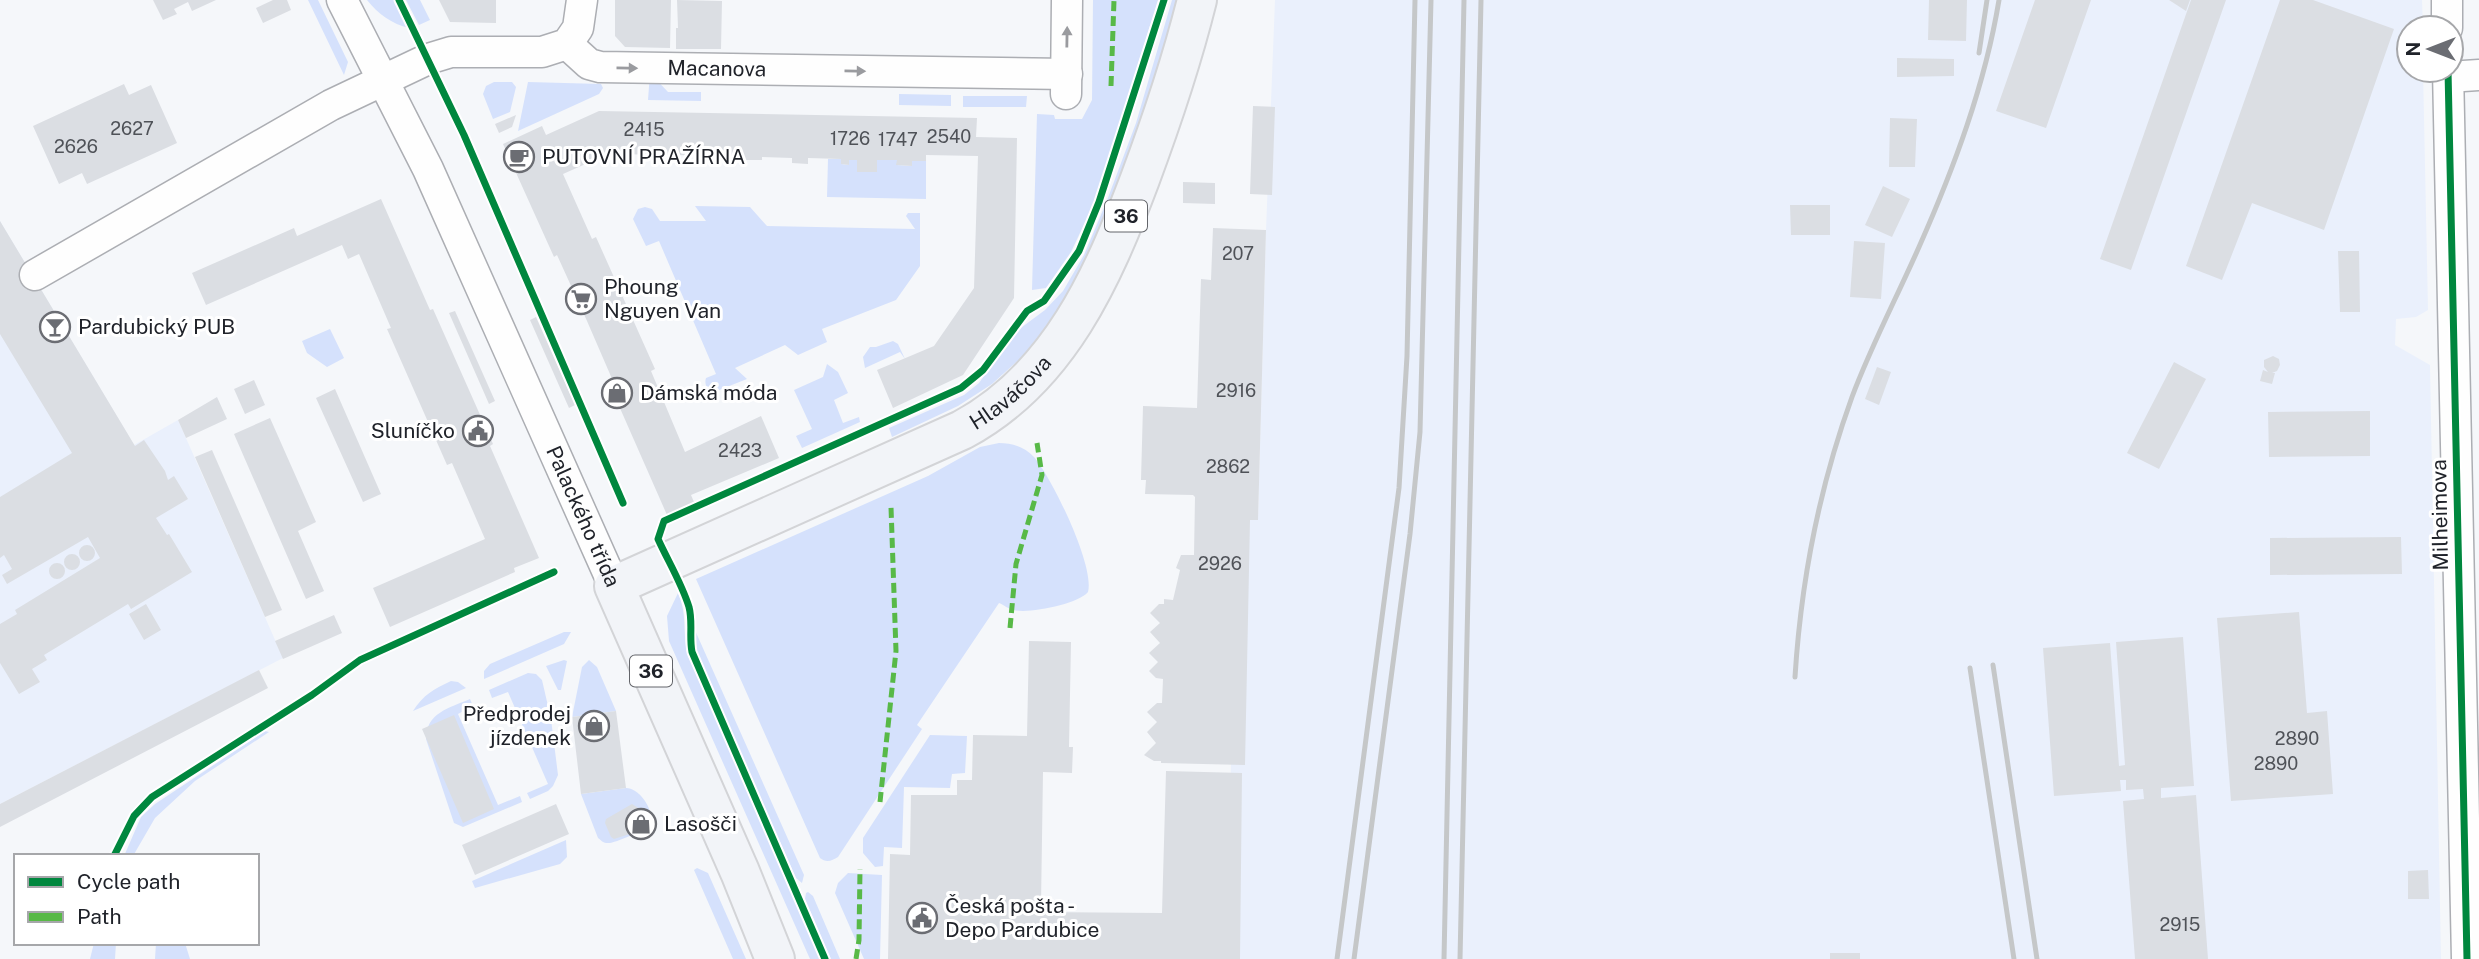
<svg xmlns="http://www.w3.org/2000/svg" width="2479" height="959" font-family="'Public Sans',sans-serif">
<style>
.built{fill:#eaf0fc}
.green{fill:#d5e1fc}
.building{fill:#dbdee3}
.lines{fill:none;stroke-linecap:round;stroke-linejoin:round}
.minor-casing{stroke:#acaeb3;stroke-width:33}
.major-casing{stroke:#d3d4d7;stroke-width:42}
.minor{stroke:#fefefe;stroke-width:30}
.major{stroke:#f2f4f8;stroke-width:38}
.rail{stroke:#c5c7c8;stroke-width:5}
.quiet{stroke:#58b947;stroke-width:5;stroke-dasharray:10 5;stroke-linecap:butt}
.cycleway-casing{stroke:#fff;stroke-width:11}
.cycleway{stroke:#00873e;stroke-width:7}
.oneway{fill:#9a9b9f}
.labels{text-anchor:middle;stroke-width:6;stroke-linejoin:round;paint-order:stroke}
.number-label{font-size:18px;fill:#4f5258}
.shield{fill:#fff;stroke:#63656a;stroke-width:2}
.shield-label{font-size:19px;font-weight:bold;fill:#20232a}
.street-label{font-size:21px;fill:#20232a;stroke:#fff}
.poi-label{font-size:21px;fill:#20232a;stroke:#fff;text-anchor:start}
</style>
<rect width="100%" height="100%" fill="#f5f7fa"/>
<!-- built -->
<path class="built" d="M1275,0H2422L2423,28H2409V70H2423L2428,310L2416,317L2396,319L2395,345L2430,365L2441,959H1227L1236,519L1258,520L1266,230Z
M0,221L134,445L178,420L283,658L0,804Z"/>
<!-- green -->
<path class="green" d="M308,0H318L348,62L344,75Z
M367,0H395L409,28C392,24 378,14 367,0Z
M406,0H420L430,20L419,25Z
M1093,0H1158L1095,201L1071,252L1046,288L1032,290L1037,114L1054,115L1055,119H1082L1092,100Z
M1172,0H1180L1145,122L1074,294L1032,348L992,384L958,406L892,437L889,428L964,395L979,383L1014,333L1045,310L1063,291L1084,255L1106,203L1136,123Z
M650,73L668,92H701V101L648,100Z
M494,82H512L516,87L510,112L493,119L483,94L486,86Z
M528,82L601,84L603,88L599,94L518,131Z
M899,94L951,95V106L899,105Z
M963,96H1027L1026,107H963Z
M828,159H841V164L849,165V160H857L858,172H877V160H897V165L912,166V161H926V199L827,197Z
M695,206L750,207L767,226L915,229L906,216L908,213H920V266L896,300L822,329L827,342L798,355L785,345L735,368L747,379L714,392C707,391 704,384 706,378L716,374L659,241L646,246L633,219L638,209L645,207L652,209L660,221H706Z
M330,329L344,358L327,367L307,353L302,341Z
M893,341L898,344L905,359L900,352L865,368L863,357L870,347H876Z
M827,364L838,372L848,393L834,400L843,423L859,417L860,422L802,448L796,436L812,429L794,390L823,377Z
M999,443C1012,443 1025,447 1034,457C1052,478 1095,566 1088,592C1078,604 1029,614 1014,610C1008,609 1004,605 999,603L917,725L922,729L838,857C832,861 826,863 820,858L696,579L928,476L980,447Z
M678,593C688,616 682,633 688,656L821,959H810L669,641L667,616Z
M694,628L804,875L802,883L796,878L697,654L694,645Z
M564,632H571L564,644L484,679V671L490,664Z
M564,660L567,661L561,690H558L546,666Z
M589,660L597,667L616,711L572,717L582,667Z
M528,673L536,674L542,680L551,719L558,775L553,786L548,791L530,799L527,793L548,784L508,692L492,698L489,690Z
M451,681L458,682L466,688L413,711C423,695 434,689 451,681Z
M470,699L473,706L458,714L498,805L520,796L522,802L463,827L454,823L426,739C426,713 449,708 470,699Z
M265,731L269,732L195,781L155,818L133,856H124L141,817L155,804Z
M930,735L967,736L965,773L952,774L950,788L904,787L902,848L884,847L883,866L875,867L863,853V838Z
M626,788C641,788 657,815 649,825C646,830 613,844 608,843C603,843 602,841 598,838L581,794Z
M566,840L567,857L560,864L475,888L472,881Z
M697,868L708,873L746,959H733L694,870Z
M848,873L882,875L880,959H864L835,893L838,883Z
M808,892L813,896L840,959H831L805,899L806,893Z
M94,943H116L115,959H90Z
M156,943H185L190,959H155Z"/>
<!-- building -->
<path class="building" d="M153,0H216L192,11L188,2L174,9L177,14L163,20Z
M273,0H287L291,10L263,23L256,8Z
M439,0H496V23L450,22Z
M615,0H671L670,48L625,47L615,36Z
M677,0L722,1L721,49H676V28H678Z
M1929,0H1967L1966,41L1928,40Z
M2035,0H2091L2046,128L1996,111Z
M2169,0H2190L2186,11Z
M2191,0H2226L2131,270L2100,259Z
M2280,0H2313L2394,29L2324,230L2252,203L2222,280L2186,266Z
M1897,58L1954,59V76L1897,77Z
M124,84L129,95L151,85L177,143L87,184L82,173L59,184L33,126Z
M1253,106L1275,107L1272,195L1250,194Z
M599,111L977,118L976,137L1017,138L1014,298L963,375L893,408L877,370L934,346L974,288L978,156L926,155V161H912V166L896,165L897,160H877V172H857V160H849V165L841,164V159L808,158V164L792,163V158L762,157V160H736V156L608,154L563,174L592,239L596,237L655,369L651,371L685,452L761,416L779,458L691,495L694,502L667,515L612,390L616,388L587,321L557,255L554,257L503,144L542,126L546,135Z
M516,115L512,127L499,133L495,124Z
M1890,118L1917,119L1915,167H1889Z
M1183,182L1215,183V204L1183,203Z
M1883,186L1910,199L1892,237L1865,225Z
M381,199L430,310L433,309L493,444L490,446L539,558L514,568L515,572L390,627L373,588L485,539L452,463L447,465L387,329L391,328L359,254L348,259L342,245L206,305L192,273L294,228L297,236Z
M1790,205H1830V235H1791Z
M0,221L135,446L144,440L165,471L168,480L174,476L188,499L156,518L167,535L169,534L192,572L131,609L128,604L44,655L47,660L32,669L40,682L19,694L0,663V624L17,614L15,610L100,558L88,537L7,584L2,575L12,569L4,555L0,558V497L72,453L0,334Z
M1213,228L1266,230L1258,520H1250L1245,765L1161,763V761H1154L1144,755L1156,743L1147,732L1157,722L1147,712L1157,703H1162L1163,679L1156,678L1149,671L1158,662L1149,653L1160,643L1150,632L1160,623L1150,613L1159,604H1164V599L1173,600L1180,570L1176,568L1181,555H1194L1195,497L1193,495L1145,494L1146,480H1141L1143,406L1197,408L1201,279L1211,280Z
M1854,241L1885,243L1881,299L1850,297Z
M2338,251H2359L2360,312H2340Z
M455,311L495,401L489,404L449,313Z
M536,317L575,405L569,408L530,320Z
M2273,356L2279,359L2280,365L2277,371L2272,373H2275L2272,384L2260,381L2263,370L2268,372L2264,367V360Z
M2174,362L2206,379L2159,469L2127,453Z
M1877,367L1891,372L1879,405L1865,399Z
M254,380L265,405L245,414L234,389Z
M335,389L381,494L363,502L316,398Z
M217,397L227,419L186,438L178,420Z
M2370,411V456L2269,457L2268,412Z
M270,418L316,522L298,531L324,591L306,599L234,434Z
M212,450L282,610L265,617L195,457Z
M2401,537L2402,574L2270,575V538Z
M79 553a8 8 0 1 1 16 0a8 8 0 1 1-16 0Z
M64 562a8 8 0 1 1 16 0a8 8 0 1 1-16 0Z
M49 571a8 8 0 1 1 16 0a8 8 0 1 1-16 0Z
M146,604L161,630L144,640L129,614Z
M2299,612L2307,713L2327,711L2333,794L2231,801L2217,618Z
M334,615L342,633L283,659L275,641Z
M2183,637L2194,786L2161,788V798L2196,795L2208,959H2135L2123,801L2144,799L2143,789L2126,790V780H2120L2121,791L2054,796L2043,648L2110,643L2119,766L2125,765L2116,642Z
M1029,641L1071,642L1069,747H1073L1072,773L1043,772L1041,904H1036V912L1162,913L1166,771L1242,773L1240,959H888L890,854L910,855L911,795H957V780H972L973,735L1027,736Z
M259,670L268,688L0,827V804Z
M616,711L626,788L581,794L572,717Z
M454,715L494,809L463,823L422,729Z
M556,804L569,834L475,875L462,845Z
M632,804L640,809L646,821L642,830L614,839L611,837L605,823L606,819Z
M2428,870L2429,899H2408V871Z
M1830,953H1860V959H1830Z"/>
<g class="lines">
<!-- minor casing -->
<g class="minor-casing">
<g id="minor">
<path id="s1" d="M342,0L428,169L614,586"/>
<path d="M2447,0V28"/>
<path id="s2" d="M567,44L589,64L600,67L1067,74"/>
<path d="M2448,70L2467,959"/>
<path d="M2448,77L2479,75"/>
<path d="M1066,94L1067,0"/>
<path d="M35,275L331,105L428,59L451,52H542L567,44L578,28L582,0"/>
</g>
</g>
<!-- major casing -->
<g class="major-casing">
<g id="major">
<path id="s3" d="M775,959L740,872L614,586L962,430C1059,378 1103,277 1140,179C1162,120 1182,60 1197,0"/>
</g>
</g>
<!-- minor -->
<use href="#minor" class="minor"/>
<!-- major -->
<use href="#major" class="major"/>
<!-- rail -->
<path class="rail" d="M1979,53L1987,0
M1993,665L2037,959
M1970,668L2014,959
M1795,677C1801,581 1819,488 1852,397C1871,346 1897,297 1919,247C1954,168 1985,85 1999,0
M1337,959L1399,488L1407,356L1415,0
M1354,959L1410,534L1420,432L1431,0
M1444,959L1464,0
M1460,959L1481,0"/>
<!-- quiet -->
<path class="quiet" d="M1111,86L1114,0
M1010,628L1016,564L1042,475L1037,443
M880,802L896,651L891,507
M856,959L859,940L860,869"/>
<!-- cycleway casing -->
<g class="cycleway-casing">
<path id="cycleway" d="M399,0L464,135L623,503
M2448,70L2467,959
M114,856L134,816L152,797L312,695L360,660L554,572
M825,959L692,652C689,637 693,622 689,607C682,584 668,561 658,539L664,521L961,388L983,370L1027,311L1044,301L1079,251L1099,202L1164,0"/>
</g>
<!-- cycleway -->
<use href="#cycleway" class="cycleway"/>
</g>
<!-- one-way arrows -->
<defs><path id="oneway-solid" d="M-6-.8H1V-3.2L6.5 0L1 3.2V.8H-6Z" transform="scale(1.75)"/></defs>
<g class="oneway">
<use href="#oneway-solid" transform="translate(1067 37) rotate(-89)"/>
<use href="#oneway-solid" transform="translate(627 68) rotate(1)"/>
<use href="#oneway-solid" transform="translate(855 71) rotate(1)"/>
</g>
<!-- icons -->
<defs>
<g id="cafe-ring" transform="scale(1.575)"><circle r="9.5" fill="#fff" stroke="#6b6d73" stroke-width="1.5"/><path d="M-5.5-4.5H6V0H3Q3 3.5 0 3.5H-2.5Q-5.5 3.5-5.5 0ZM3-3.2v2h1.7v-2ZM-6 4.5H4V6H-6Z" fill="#6b6d73"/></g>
<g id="supermarket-ring" transform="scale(1.575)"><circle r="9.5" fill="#fff" stroke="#6b6d73" stroke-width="1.5"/><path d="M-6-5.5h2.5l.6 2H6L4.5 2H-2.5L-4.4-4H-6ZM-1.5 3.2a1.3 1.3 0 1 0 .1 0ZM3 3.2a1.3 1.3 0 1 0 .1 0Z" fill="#6b6d73"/></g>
<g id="bar-ring" transform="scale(1.575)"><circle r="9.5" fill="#fff" stroke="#6b6d73" stroke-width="1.5"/><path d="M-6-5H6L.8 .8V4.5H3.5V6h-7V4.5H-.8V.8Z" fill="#6b6d73"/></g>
<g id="shop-ring" transform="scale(1.575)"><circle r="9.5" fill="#fff" stroke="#6b6d73" stroke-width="1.5"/><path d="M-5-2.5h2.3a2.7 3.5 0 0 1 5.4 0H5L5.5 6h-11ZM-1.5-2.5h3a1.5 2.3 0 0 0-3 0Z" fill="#6b6d73"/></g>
<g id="civic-ring" transform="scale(1.575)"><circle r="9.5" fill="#fff" stroke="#6b6d73" stroke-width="1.5"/><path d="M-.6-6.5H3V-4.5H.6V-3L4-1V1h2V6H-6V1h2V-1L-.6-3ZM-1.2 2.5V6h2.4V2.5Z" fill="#6b6d73"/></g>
</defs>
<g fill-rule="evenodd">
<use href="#cafe-ring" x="519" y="157"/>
<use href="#supermarket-ring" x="581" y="299"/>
<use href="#bar-ring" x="55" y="327"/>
<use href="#shop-ring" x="617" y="393"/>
<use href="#civic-ring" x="478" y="431"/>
<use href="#shop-ring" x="594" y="726"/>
<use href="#shop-ring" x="641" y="824"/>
<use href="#civic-ring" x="922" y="918"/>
</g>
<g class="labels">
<!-- number labels -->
<g class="number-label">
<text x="132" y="135">2627</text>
<text x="644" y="136">2415</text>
<text x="949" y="143">2540</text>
<text x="850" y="145">1726</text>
<text x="898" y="146">1747</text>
<text x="76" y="153">2626</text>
<text x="1238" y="260">207</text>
<text x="1236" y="397">2916</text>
<text x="740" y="457">2423</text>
<text x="1228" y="473">2862</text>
<text x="1220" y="570">2926</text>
<text x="2297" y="745">2890</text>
<text x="2276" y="770">2890</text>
<text x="2180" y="931">2915</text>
</g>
<!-- shield labels -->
<g class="shield">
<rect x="1105" y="200.5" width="42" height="31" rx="5"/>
<rect x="630" y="655.5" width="42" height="31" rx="5"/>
</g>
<g class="shield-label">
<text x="1126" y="223">36</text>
<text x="651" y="678">36</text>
</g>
<!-- street labels -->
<g class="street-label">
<text dy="7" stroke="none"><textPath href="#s2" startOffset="158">Macanova</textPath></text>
<text dy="7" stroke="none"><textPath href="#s3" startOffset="849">Hlaváčova</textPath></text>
<text transform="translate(2440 515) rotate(-91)" y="7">Milheimova</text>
<text dy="7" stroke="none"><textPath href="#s1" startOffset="570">Palackého třída</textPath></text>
</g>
<!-- poi labels -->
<g class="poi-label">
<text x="542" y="164">PUTOVNÍ PRAŽÍRNA</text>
<text x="604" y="294">Phoung<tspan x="604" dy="24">Nguyen Van</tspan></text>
<text x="78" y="334">Pardubický PUB</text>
<text x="640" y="400">Dámská móda</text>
<text x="455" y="438" text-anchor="end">Sluníčko</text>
<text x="571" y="721" text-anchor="end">Předprodej<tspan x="571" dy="24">jízdenek</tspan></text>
<text x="664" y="831">Lasošči</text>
<text x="945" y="913">Česká pošta -<tspan x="945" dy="24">Depo Pardubice</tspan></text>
</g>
</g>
<!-- legend -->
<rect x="14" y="854" width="245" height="91" fill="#ffffff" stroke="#a6a7aa" stroke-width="2"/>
<rect x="28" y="877" width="35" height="10" fill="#00873e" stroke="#a6a7aa" stroke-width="2"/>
<text x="77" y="889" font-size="21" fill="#20232a">Cycle path</text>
<rect x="28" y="912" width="35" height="10" fill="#58b947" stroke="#a6a7aa" stroke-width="2"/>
<text x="77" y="924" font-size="21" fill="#20232a">Path</text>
<!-- north arrow -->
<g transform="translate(2430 49) rotate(270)"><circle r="33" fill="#ffffff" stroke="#a6a7aa" stroke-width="2"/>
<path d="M0-5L12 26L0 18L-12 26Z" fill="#6b6d73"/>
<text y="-10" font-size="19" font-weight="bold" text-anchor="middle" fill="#20232a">N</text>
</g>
</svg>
